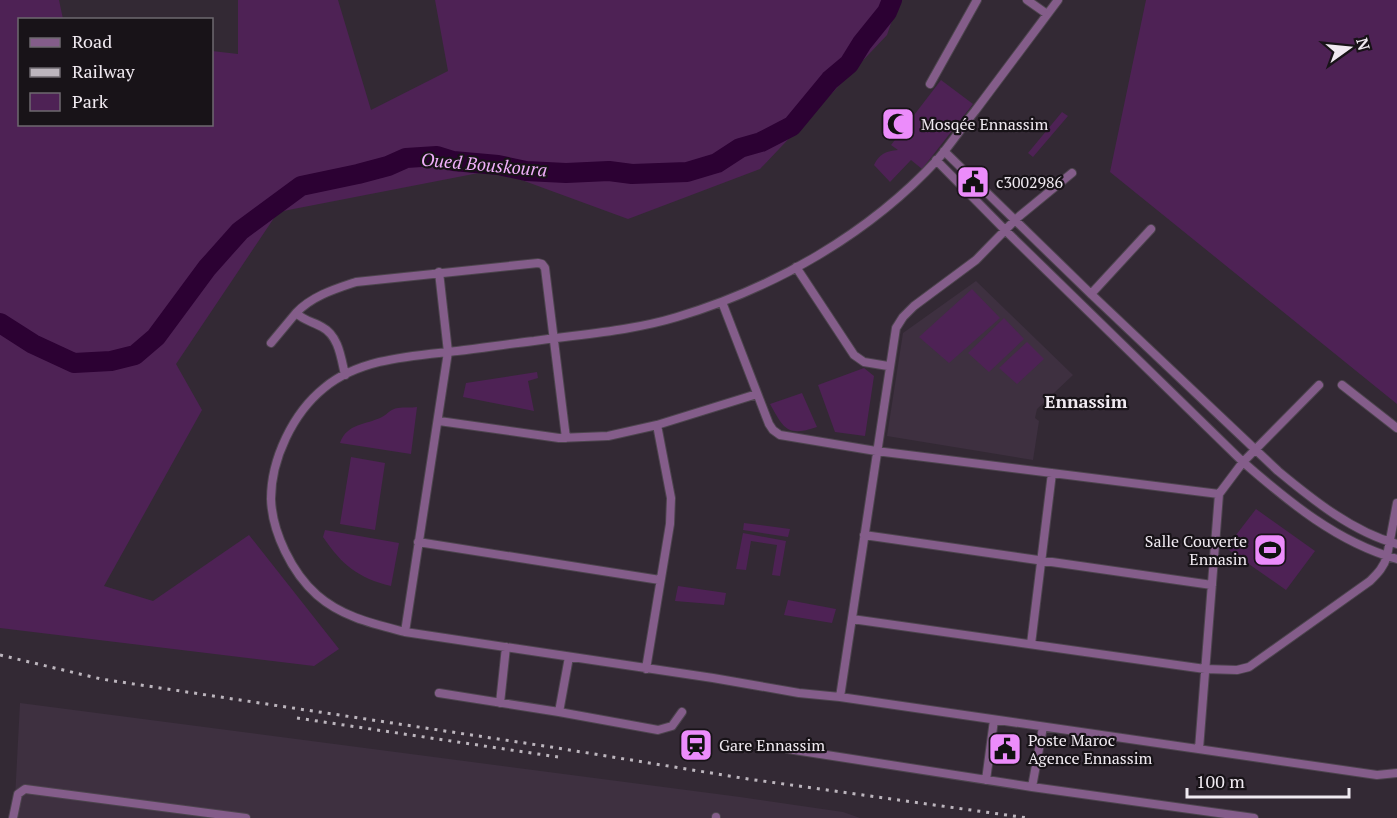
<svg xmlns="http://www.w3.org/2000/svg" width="1397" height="818" font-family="'PT Serif',serif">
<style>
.built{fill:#3e3040}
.green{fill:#4e2255}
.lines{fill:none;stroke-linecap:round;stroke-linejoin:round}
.river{stroke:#2c0133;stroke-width:20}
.street-casing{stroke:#4d444e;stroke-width:10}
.street{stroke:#845d8a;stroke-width:8}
.rail{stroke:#bcb5bd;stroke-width:3;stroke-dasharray:3 6;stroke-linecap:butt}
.labels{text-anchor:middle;stroke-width:4.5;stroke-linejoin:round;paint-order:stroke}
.poi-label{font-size:16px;fill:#f0eaf1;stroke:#181318;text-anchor:start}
.water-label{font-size:18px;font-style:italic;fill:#f0affa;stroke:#181318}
.neighbourhood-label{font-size:18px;font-weight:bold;fill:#f0eaf1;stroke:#181318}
</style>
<rect width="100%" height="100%" fill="#332934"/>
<!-- built -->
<path class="built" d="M976,281L1073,375L1037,409L1035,418L1039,421L1033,460L887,436L903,333Z
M20,703L740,797L843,812L860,818H14Z"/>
<!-- green -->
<path class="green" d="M0,0H59L63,19L20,20V124H212V51L238,54V0H338L371,110L448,71L435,0H899L887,35L760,169L628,219L494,170L278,212L176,364L202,410L104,586L153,601L249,535L339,649L314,666L0,628Z
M1146,0H1397V404L1110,172Z
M941,80L973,104L922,169L911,160L890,182L874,165C879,154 886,151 898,150L891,145Z
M1062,112L1068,116L1033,157L1028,153Z
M972,289L1000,318L949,363L919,337Z
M1004,318L1024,339L989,372L968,353Z
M1027,342L1044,359L1017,384L999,368Z
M864,368L874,376L865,436L835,432L818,385Z
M537,372L538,378L528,381L534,411L463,397L466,383Z
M802,393L817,427C787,437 784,429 770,404Z
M417,407L411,454L340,443C347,423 366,425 382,417C388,414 390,409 398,408C404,407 411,408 417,407Z
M351,457L385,463L375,530L340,524Z
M1256,509L1315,551L1286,590L1226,548Z
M744,523L790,529L788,537L743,530Z
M325,530L399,543L391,586C358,578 342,565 323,537Z
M743,533L786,541L780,576L772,575L777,545L751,541L746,570L736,569Z
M678,586L726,593L724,605L675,601Z
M788,600L836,609L832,623L784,615Z"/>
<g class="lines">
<!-- river -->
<path class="river" d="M0,323L33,344L74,363L111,361L135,355L156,337L207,268L240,231L301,186L358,174L388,166L406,158L437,156L453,161L498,165L526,171L566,173L609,171L632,174L687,172L717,163L740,148L761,142L792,126L830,80L849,64L862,43L887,12L892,0"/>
<!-- street casing -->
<g class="street-casing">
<path id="street" d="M1027,0L1047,14
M1058,0C1030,37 1003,74 975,111C962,127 951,144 938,159C869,234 774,288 677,317C631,331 582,334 534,341C508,344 483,348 457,351C413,356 360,358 324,388C293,413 271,459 271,499C272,532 292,573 317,595C342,617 374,624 405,632L713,678L799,693L840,697L1377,775L1397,773
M930,84L977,0
M944,151L1091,294L1278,471C1313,500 1353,532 1397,544
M936,160L1006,231L1243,462C1289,502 1337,542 1397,559
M796,267L854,355L864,362L888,366
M1091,294L1151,229
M722,302L769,424L773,430L780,435L876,451L1219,494L1243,462L1319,385
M271,343L296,313
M345,375C341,358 339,336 322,327C313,322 303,320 296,313C312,296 335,289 356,282L538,263L542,264L545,268L566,438
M1342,385L1397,428
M439,421L559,438L608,436L657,425
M864,535L1212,585
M418,542L660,580
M852,619L1205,669L1237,670L1249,667L1370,581C1378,573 1384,567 1387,556L1397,503
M405,632L448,352L439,272
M1031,644L1052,473
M646,669L670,524L671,498L657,425L757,394
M439,693L559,712L569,657
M840,697L896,328L903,317L914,306L976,260L1016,219L1072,173
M500,703L506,647
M559,712L658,730L672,726L682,712
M788,749L1032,787L1254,818
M1199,749L1219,494
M986,780L994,720
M1032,787L1043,727
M13,818L18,794L25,789L246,818
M716,818V817"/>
</g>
<!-- street -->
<use href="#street" class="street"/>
<!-- rail -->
<path class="rail" d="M0,655L101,679L551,747L748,779L1028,818
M297,718L558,757"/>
</g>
<!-- icons -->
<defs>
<g id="mosque-square" transform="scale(1.725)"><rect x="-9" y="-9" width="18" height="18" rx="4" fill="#ec8cfb" stroke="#181318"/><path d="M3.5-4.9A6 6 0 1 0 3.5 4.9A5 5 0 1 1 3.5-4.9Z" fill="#111"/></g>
<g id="civic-square" transform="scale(1.725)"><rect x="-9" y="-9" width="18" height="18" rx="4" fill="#ec8cfb" stroke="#181318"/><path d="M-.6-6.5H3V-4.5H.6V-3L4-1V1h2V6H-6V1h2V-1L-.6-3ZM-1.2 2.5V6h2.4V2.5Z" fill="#111"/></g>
<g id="stadium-square" transform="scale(1.725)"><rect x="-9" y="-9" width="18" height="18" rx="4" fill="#ec8cfb" stroke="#181318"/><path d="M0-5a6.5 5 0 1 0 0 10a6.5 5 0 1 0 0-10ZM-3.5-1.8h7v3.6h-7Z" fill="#111"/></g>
<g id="station-square" transform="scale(1.725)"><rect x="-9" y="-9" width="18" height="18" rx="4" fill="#ec8cfb" stroke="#181318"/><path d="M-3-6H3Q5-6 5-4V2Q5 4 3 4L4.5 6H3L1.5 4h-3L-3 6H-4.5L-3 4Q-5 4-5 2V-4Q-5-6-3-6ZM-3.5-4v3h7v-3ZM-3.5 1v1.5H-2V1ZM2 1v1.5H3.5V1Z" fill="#111"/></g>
</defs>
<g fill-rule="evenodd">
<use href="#mosque-square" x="898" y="124"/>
<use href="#civic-square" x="973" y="182"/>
<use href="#stadium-square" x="1270" y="550"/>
<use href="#station-square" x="696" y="745"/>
<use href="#civic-square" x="1005" y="749"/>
</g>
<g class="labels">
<!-- poi labels -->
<g class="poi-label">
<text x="921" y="130">Mosqée Ennassim</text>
<text x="996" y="188">c3002986</text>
<text x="1247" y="547" text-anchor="end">Salle Couverte<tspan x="1247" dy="18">Ennasin</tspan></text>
<text x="1028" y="746">Poste Maroc<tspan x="1028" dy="18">Agence Ennassim</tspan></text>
<text x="719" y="751">Gare Ennassim</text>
</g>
<!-- water labels -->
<g class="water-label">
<text transform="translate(484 165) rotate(5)" y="6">Oued Bouskoura</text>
</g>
<!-- neighbourhood labels -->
<g class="neighbourhood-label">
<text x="1086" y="408">Ennassim</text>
</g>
</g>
<!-- legend -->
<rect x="18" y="18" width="195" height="108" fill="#181318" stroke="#6e696f" stroke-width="1.5"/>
<rect x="30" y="38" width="30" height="9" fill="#845d8a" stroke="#6e696f" stroke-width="1.5"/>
<text x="72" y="48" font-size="18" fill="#f0eaf1">Road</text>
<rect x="30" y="68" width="30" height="9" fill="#bcb5bd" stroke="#6e696f" stroke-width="1.5"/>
<text x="72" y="78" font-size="18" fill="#f0eaf1">Railway</text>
<rect x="30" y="93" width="30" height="18" fill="#4e2255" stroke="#6e696f" stroke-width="1.5"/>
<text x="72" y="108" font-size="18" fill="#f0eaf1">Park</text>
<!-- north arrow -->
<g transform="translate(1349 48) rotate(75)" stroke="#181318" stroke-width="4.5" paint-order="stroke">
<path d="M0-4.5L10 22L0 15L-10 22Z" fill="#f0eaf1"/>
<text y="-9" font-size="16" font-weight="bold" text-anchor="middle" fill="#f0eaf1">N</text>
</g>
<!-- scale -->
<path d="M1187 788v9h162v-9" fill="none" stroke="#f0eaf1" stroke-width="3"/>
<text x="1196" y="788" font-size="18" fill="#f0eaf1" stroke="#181318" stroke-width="4.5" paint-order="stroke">100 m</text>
</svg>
